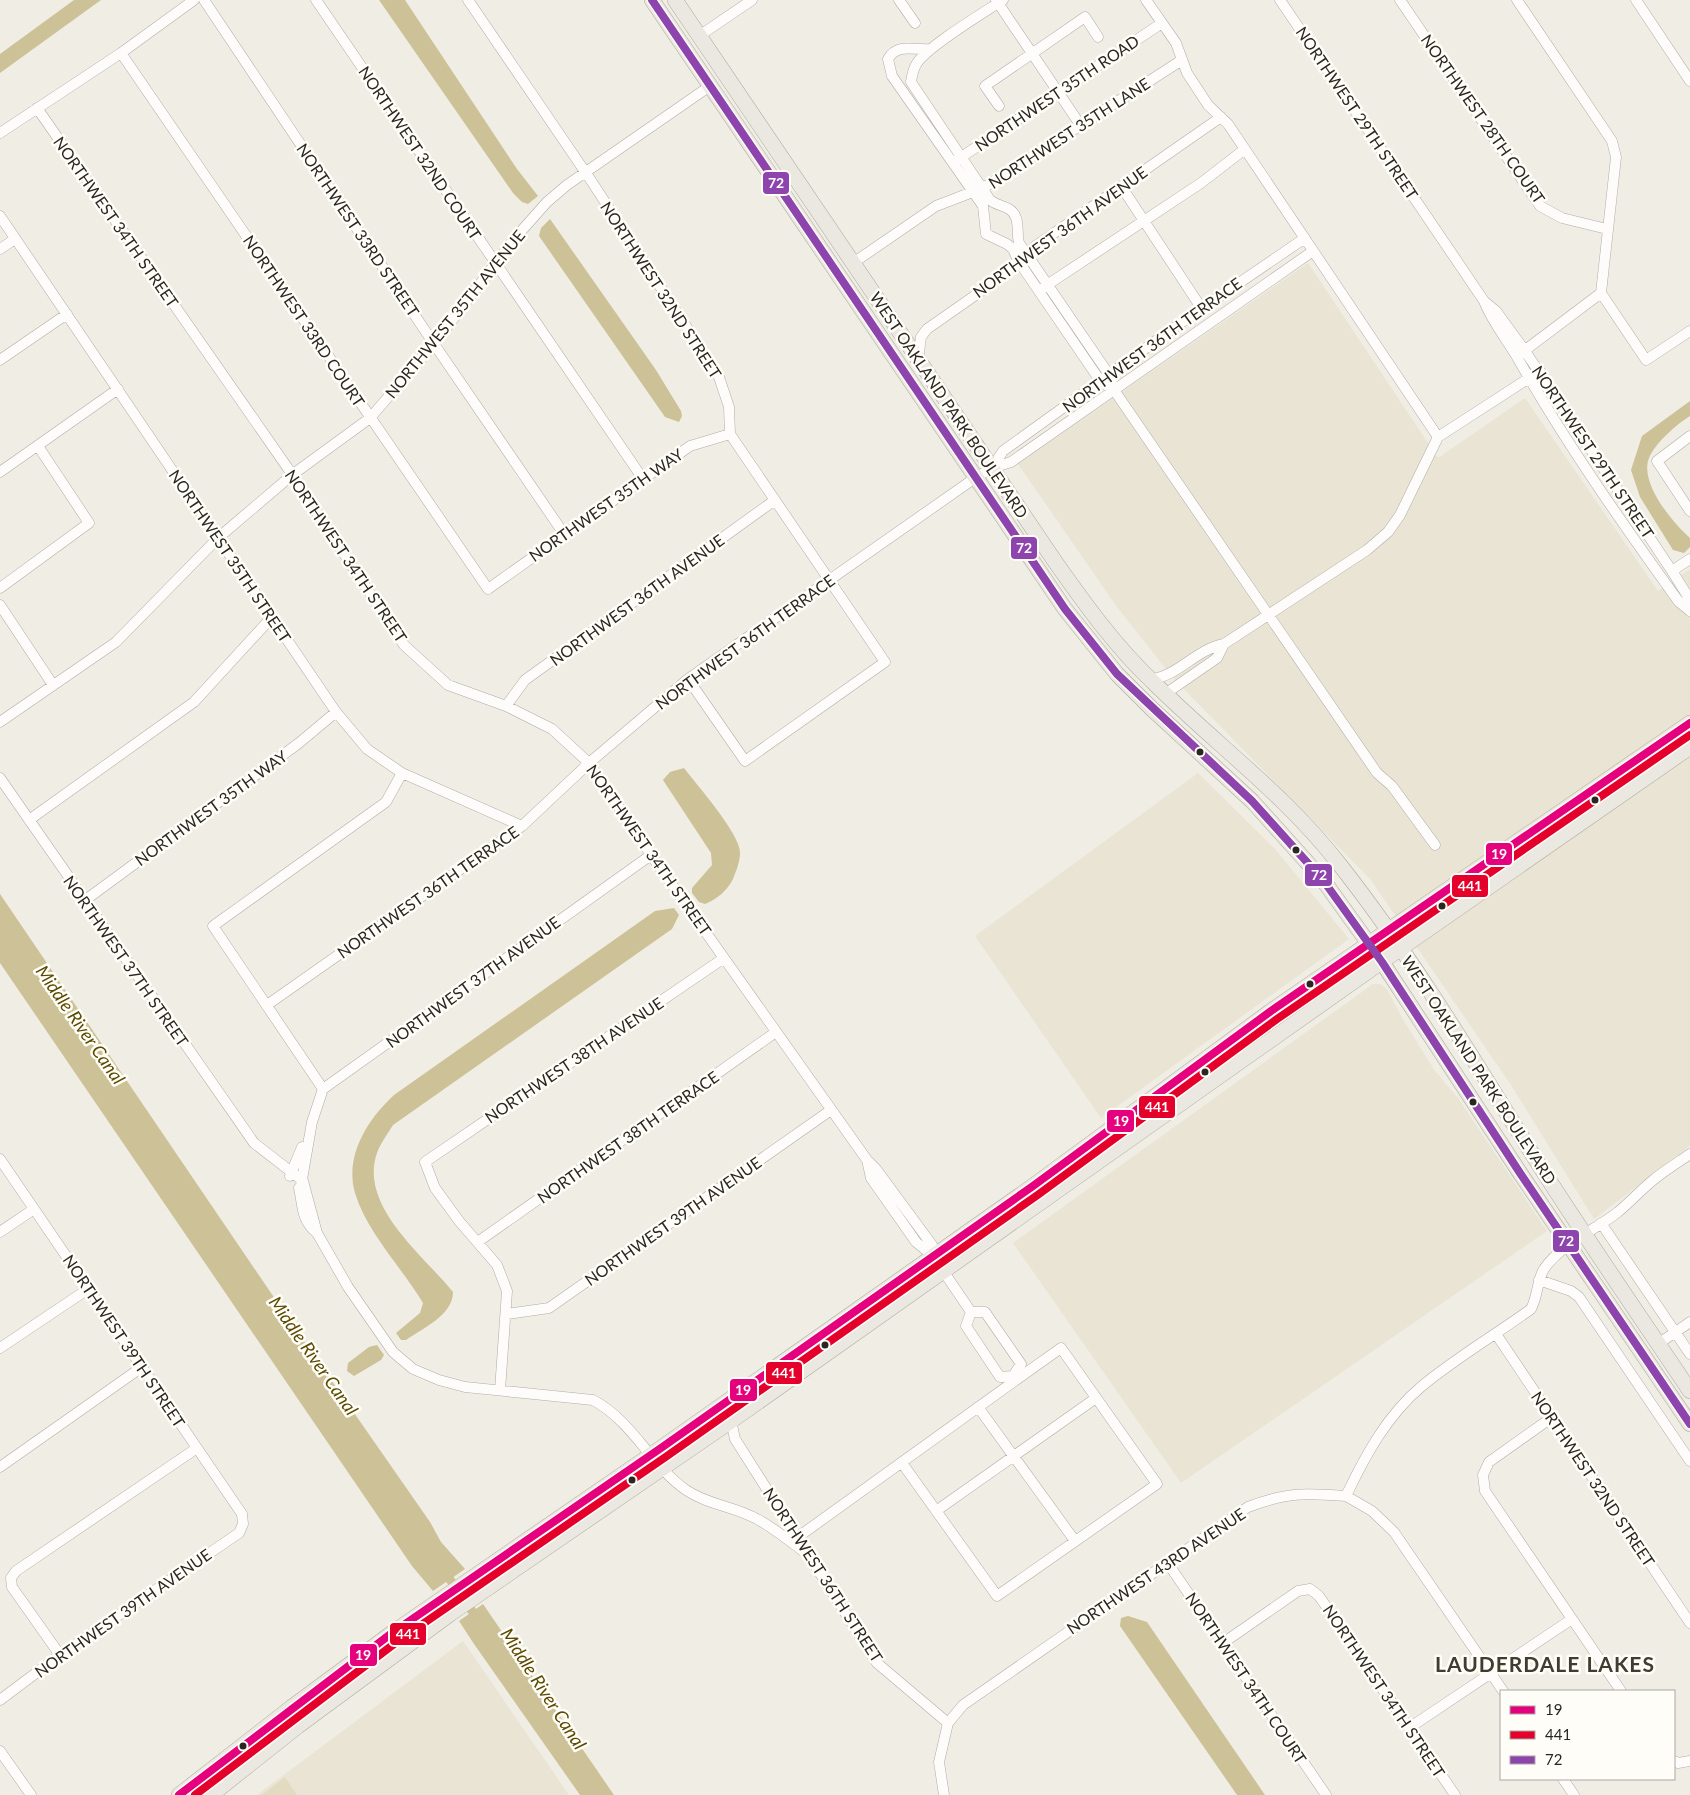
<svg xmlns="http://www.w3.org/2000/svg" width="1690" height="1795" font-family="Lato,sans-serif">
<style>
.built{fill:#e9e4d4}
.green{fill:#e3dbc1}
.water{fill:#cdc197}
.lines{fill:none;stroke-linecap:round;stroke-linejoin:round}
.canal{stroke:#cdc197;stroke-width:9}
.street-casing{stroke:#afada7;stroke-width:11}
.primary-casing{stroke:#aeaa9c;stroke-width:16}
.street{stroke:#fdfcfb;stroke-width:10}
.primary{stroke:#eae8e1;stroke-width:15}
.bus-1-casing{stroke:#fffdf7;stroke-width:11}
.bus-2-casing{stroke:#fffdf7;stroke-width:11}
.bus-3-casing{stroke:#fffdf7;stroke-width:11}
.bus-1{stroke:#e5007d;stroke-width:8}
.bus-2{stroke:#e4002b;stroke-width:8}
.bus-3{stroke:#8e44ad;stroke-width:8}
.bus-dot{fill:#282721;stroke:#fffdf7;stroke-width:2}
.labels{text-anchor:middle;stroke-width:5;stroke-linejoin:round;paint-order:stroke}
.street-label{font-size:16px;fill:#282721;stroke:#fffdf7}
.water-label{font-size:18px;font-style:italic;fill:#5b4a00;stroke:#fffdf7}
.district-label{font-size:21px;font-weight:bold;letter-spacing:1px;fill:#3f3c30;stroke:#fffdf7}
.line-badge{stroke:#fffdf7;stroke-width:2}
.badge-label{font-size:14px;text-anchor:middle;font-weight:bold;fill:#fff}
</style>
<rect width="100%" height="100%" fill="#f0ede5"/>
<!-- built -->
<path class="built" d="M1308,263L1438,458L1525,398L1658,591L1690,569V1146L1594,1219L1511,1085L1371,880L1174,679L1117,607L1018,464Z
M1198,773L1275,849L1349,939L1101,1118L975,936Z
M1373,984H1380L1386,988L1405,1023L1435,1071L1458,1098L1547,1231L1181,1483L1013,1243Z
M463,1641L569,1795H257Z"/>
<!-- green -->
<path class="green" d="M285,1777L297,1795H262Z"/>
<!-- water -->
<path class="water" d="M74,0H101L0,73V54Z
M379,0H405L517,169L538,196L528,204L522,202L513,193Z
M550,219L656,370L681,411L682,416L679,422L665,417L539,236L541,228Z
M1690,401V416C1676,425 1656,442 1649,458C1639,483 1673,523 1690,538V547L1684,553L1673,550L1640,497L1631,470L1642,436Z
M684,768C697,785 741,835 740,853C740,862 736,871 733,879C727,891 717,899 705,904L699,902L692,893V888L712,865L711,853L663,780L670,772Z
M0,894L288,1318L430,1522L441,1542L465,1569L433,1591L412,1566L0,963Z
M674,908L679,915L672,929L393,1125C387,1135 379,1145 376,1156C361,1208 424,1256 453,1292C453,1315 423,1328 406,1340H401L396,1333L420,1313L423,1303C402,1268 366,1231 355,1193C344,1155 369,1118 394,1095L655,911Z
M377,1345L384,1355L381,1360L354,1376L347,1371L348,1363L369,1347Z
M483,1604C527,1668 570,1731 614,1795H580L474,1644L459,1621Z
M1128,1616L1147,1622L1265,1795H1237L1120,1626L1121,1618Z"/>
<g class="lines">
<!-- canal -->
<path class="canal" d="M444,1571L479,1621"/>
<!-- street casing -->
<g class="street-casing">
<path id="street" d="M204,0L430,338L564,534
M316,0L643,479
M468,0L590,179L719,377L729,407L730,434L885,662L745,761L688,679
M899,0L915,23
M996,0L1081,126
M1003,0C983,13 928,46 917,63C913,69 912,75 911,82L990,200C996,205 1002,205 1009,209C1021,216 1016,232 1019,243L1110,376L1114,390L1377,773L1392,786L1435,845
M1146,0L1176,43L1187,73L1208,105L1228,124L1438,437
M1280,0L1484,301C1492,322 1506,338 1517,357C1565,442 1622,523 1679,602L1690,611
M1400,0L1540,206L1562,218L1607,229
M1517,0L1612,141L1616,157L1601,293L1646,360L1690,331
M1636,0L1690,81
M699,36L752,0
M931,49C915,51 898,42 888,59L892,76L983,206L986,234L1007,244L1013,249L1019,262L1101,382L1114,390
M121,53L488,589L690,446L730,434
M999,106L985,86L1085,17L1098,37
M37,108L287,467L404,645L448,685L506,706L552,729L589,763L651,855L867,1160L876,1169L932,1245L933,1256
M0,133L121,53L194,0
M957,160L1162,23
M1121,186L1202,309
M0,216L336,712L367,749L402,773L522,826
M0,249L15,239
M853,263L936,206L983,188L1182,60
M1044,287L1201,183L1245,149
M1485,302L1496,311L1525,351L1672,571L1687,595L1690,611
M1520,354L1601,293
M0,360L67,314
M918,360L921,337L927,329L990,285L1037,245L1221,117
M1690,436L1657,461L1690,511
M992,468L1003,451L1182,322L1305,238
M0,472L118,389
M1672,571L1690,559
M0,588L89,523L38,446
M0,605L53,685
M1150,679C1178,677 1194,650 1224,644L1367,550L1388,532L1400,515L1438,437L1540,371
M1165,694L1217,658L1224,644
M506,706L525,680L775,500
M0,722L116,642L218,538L292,475L370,418L434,344L515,238L547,202L567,185L710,86
M0,778L254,1143L303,1181L317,1233L348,1287L393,1352L413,1369L439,1380L465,1387L593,1400C635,1423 649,1464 686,1490C708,1505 734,1506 757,1519C774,1528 791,1542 807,1554
M29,820L194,702L272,617
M84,901L299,743L336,712
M267,1005L522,826L589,763L688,679L975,478L992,468L1011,462L1313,251
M323,1089L213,926L386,802L402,773
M0,1159L242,1514L243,1524L239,1533L60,1655L0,1700
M867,1160L871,1178L916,1242L933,1256L971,1312
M290,1176L302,1147
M301,1185L312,1122L323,1089L651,855
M299,1188C303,1206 301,1220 317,1233
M1601,1223L1690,1354
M0,1232L34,1209
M479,1241L776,1032
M1539,1280L1571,1291L1579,1297L1690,1461
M507,1314L549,1308L831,1110
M1496,1334L1690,1623
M1658,1344L1690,1322
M0,1348L88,1289
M500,1390L507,1291L497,1265L459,1221L435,1188L425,1162L724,958
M978,1407L1075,1541
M1551,1418L1489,1462L1483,1475L1485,1491L1621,1691
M731,1421L735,1439L877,1663L948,1723L939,1762L944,1795
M902,1463L997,1596L1157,1484L1061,1348L1016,1380L1013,1376L1000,1377L966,1326L971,1312H985L1021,1364L1013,1376
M0,1467L142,1367
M1346,1496L1372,1511L1394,1532L1503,1691
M936,1511L1096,1398
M798,1537L1016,1380
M1167,1562L1326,1795
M1223,1643L1298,1591L1310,1589L1319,1596L1455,1795
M60,1655L12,1587L11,1578L16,1571L197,1448
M948,1723L963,1705L1248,1507C1288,1492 1304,1493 1346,1496C1365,1456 1387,1415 1422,1386C1456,1358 1495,1335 1531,1309C1538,1296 1537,1280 1544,1269C1562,1243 1594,1231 1618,1212C1630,1202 1640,1191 1652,1181C1664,1171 1677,1163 1690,1154
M1409,1728L1572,1619
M0,1751L31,1795
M1674,1761L1678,1763L1690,1761
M1563,1779L1574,1795"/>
</g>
<!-- primary casing -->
<g class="primary-casing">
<path id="primary" d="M652,0L1065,609L1117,674L1152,709L1252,801L1323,880L1382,962L1520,1173L1690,1424
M675,0L1056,563C1085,604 1115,646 1152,681C1215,744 1284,793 1340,865C1413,958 1475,1062 1538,1163C1587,1240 1639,1315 1690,1391
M179,1795L292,1707L392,1633L661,1448L1033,1186L1271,1011L1690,723
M211,1795L298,1726L450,1614L731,1421L1401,948L1690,747"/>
</g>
<!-- street -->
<use href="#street" class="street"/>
<!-- primary -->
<use href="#primary" class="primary"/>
<!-- bus-1 casing -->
<g class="bus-1-casing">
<path id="bus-1" d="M179,1795L392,1633L661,1448L1033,1186L1271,1011L1690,723"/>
</g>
<!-- bus-2 casing -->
<g class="bus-2-casing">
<path id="bus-2" d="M195,1795L398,1641L667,1456L1039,1194L1277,1019L1690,735"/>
</g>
<!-- bus-3 casing -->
<g class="bus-3-casing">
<path id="bus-3" d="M652,0L1065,609L1117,674L1252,801L1323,880L1382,962L1520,1173L1690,1424"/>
</g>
<!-- bus-1 -->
<use href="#bus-1" class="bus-1"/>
<!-- bus-2 -->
<use href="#bus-2" class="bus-2"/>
<!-- bus-3 -->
<use href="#bus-3" class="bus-3"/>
</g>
<!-- markers -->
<g class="bus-dot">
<circle cx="1200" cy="752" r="4.5"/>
<circle cx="1595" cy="800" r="4.5"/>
<circle cx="1296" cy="850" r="4.5"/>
<circle cx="1442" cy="906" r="4.5"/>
<circle cx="1310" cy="984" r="4.5"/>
<circle cx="1205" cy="1072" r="4.5"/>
<circle cx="1473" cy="1102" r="4.5"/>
<circle cx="825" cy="1345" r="4.5"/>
<circle cx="632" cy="1480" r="4.5"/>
<circle cx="243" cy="1746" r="4.5"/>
</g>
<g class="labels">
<!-- street labels -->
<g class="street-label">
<text transform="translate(1057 93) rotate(-34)" y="6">NORTHWEST 35TH ROAD</text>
<text transform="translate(1357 113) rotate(56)" y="6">NORTHWEST 29TH STREET</text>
<text transform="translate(1483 119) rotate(55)" y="6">NORTHWEST 28TH COURT</text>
<text transform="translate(1069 133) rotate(-33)" y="6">NORTHWEST 35TH LANE</text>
<text transform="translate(420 153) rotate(56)" y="6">NORTHWEST 32ND COURT</text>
<text transform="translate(116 222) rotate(55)" y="6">NORTHWEST 34TH STREET</text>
<text transform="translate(358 230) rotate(56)" y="6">NORTHWEST 33RD STREET</text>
<text transform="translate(1060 232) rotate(-36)" y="6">NORTHWEST 36TH AVENUE</text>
<text transform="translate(661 290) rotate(57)" y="6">NORTHWEST 32ND STREET</text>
<text transform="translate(455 314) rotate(-51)" y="6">NORTHWEST 35TH AVENUE</text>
<text transform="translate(304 321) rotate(56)" y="6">NORTHWEST 33RD COURT</text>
<text transform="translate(1152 345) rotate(-36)" y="6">NORTHWEST 36TH TERRACE</text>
<text transform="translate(949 405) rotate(56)" y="6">WEST OAKLAND PARK BOULEVARD</text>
<text transform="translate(1593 452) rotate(56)" y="6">NORTHWEST 29TH STREET</text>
<text transform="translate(606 505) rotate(-35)" y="6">NORTHWEST 35TH WAY</text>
<text transform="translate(230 556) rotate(56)" y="6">NORTHWEST 35TH STREET</text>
<text transform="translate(346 556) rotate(56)" y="6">NORTHWEST 34TH STREET</text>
<text transform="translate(637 600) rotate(-36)" y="6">NORTHWEST 36TH AVENUE</text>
<text transform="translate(745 642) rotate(-36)" y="6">NORTHWEST 36TH TERRACE</text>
<text transform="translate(211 808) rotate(-36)" y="6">NORTHWEST 35TH WAY</text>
<text transform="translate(649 850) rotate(55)" y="6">NORTHWEST 34TH STREET</text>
<text transform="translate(428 892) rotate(-35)" y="6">NORTHWEST 36TH TERRACE</text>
<text transform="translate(126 961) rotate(55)" y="6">NORTHWEST 37TH STREET</text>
<text transform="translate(473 982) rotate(-36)" y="6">NORTHWEST 37TH AVENUE</text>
<text transform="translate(574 1060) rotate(-34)" y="6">NORTHWEST 38TH AVENUE</text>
<text transform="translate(1479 1070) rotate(57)" y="6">WEST OAKLAND PARK BOULEVARD</text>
<text transform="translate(628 1137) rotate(-35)" y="6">NORTHWEST 38TH TERRACE</text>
<text transform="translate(673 1221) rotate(-35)" y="6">NORTHWEST 39TH AVENUE</text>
<text transform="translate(124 1341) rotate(56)" y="6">NORTHWEST 39TH STREET</text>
<text transform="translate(1593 1479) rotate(56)" y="6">NORTHWEST 32ND STREET</text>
<text transform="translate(1156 1571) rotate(-34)" y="6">NORTHWEST 43RD AVENUE</text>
<text transform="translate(823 1575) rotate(57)" y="6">NORTHWEST 36TH STREET</text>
<text transform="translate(123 1613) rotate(-35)" y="6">NORTHWEST 39TH AVENUE</text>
<text transform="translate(1246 1678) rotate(56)" y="6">NORTHWEST 34TH COURT</text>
<text transform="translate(1384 1691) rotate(56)" y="6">NORTHWEST 34TH STREET</text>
</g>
<!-- water labels -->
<g class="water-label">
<text transform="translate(80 1025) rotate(55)" y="6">Middle River Canal</text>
<text transform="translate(313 1356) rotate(55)" y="6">Middle River Canal</text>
<text transform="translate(543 1689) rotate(57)" y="6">Middle River Canal</text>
</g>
<!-- district labels -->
<g class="district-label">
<text x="1545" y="1672">LAUDERDALE LAKES</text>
</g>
</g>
<g class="line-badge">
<rect x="762" y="171" width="28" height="24" rx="5" fill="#8e44ad"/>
<rect x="1010" y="536" width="28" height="24" rx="5" fill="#8e44ad"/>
<rect x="1485" y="842" width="28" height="24" rx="5" fill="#e5007d"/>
<rect x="1304" y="863" width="29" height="24" rx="5" fill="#8e44ad"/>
<rect x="1451" y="874" width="38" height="24" rx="5" fill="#e4002b"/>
<rect x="1138" y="1095" width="38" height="24" rx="5" fill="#e4002b"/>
<rect x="1106" y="1109" width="29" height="24" rx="5" fill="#e5007d"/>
<rect x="1552" y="1229" width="28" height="24" rx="5" fill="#8e44ad"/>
<rect x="765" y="1361" width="38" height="24" rx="5" fill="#e4002b"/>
<rect x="729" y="1378" width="29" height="24" rx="5" fill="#e5007d"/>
<rect x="389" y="1622" width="38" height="24" rx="5" fill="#e4002b"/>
<rect x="349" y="1643" width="29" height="24" rx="5" fill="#e5007d"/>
</g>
<g class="badge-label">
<text x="776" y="188">72</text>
<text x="1024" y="553">72</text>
<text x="1499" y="859">19</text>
<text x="1319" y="880">72</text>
<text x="1470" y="891">441</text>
<text x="1157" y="1112">441</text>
<text x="1121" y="1126">19</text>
<text x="1566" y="1246">72</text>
<text x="784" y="1378">441</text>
<text x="743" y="1395">19</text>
<text x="408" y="1639">441</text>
<text x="363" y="1660">19</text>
</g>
<!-- legend -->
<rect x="1500" y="1690" width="175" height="90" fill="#fffdf7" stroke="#a9a7a1"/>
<rect x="1510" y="1706" width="25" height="8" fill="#e5007d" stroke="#a9a7a1"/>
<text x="1545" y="1715" font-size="15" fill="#282721">19</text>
<rect x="1510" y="1731" width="25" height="8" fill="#e4002b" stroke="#a9a7a1"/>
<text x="1545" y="1740" font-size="15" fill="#282721">441</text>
<rect x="1510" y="1756" width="25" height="8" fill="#8e44ad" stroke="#a9a7a1"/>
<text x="1545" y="1765" font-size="15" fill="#282721">72</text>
</svg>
